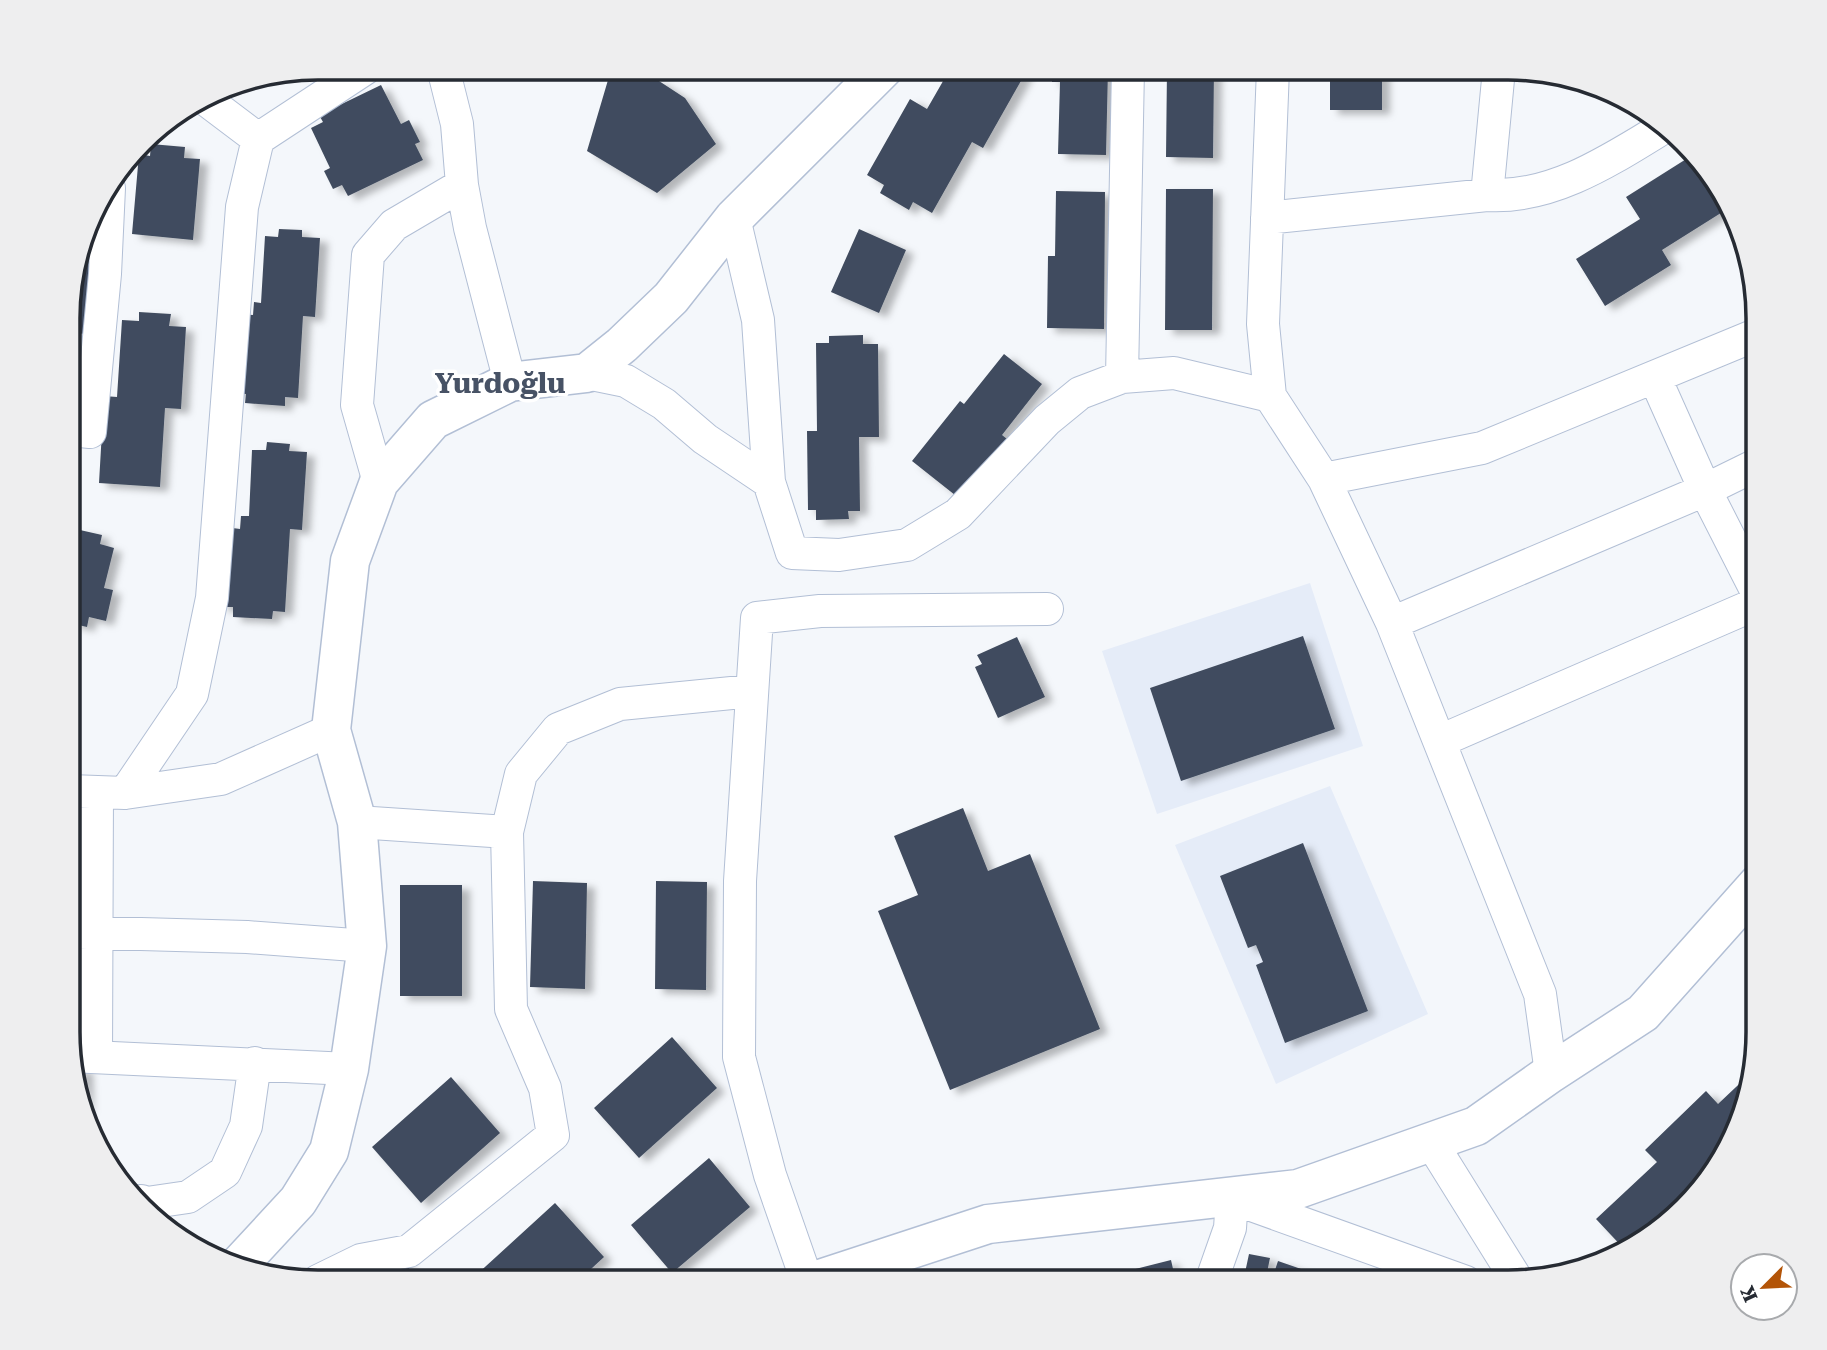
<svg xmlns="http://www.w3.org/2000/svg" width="1827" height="1350" font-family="'Roboto Serif',serif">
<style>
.built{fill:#e5ecf8}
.building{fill:#414c5e;filter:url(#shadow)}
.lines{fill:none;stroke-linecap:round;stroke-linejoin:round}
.street-casing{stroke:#b2bfd5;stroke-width:34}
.secondary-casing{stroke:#b2bfd5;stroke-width:41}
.street{stroke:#fff;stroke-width:32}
.secondary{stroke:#fff;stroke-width:38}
.labels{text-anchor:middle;stroke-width:7;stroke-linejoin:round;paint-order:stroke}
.district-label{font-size:28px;font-weight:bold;fill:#475265;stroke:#fff}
.rim{fill:none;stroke:#262b33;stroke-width:3.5}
</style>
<defs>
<filter id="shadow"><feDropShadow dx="8" dy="4.5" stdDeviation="3.5" flood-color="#0004"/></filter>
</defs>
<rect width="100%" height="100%" fill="#f4f7fb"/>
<!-- built -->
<path class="built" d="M1310,583L1363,746L1157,814L1102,651Z
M1330,786L1428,1014L1276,1084L1175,845Z"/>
<!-- building -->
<path class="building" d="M950,69H1020L1026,72L983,148L972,142L932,213L913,202L909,210L880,193L884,185L867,175L910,99L927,109Z
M1052,69H1108L1106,155L1058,154L1060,82H1052Z
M1167,69H1214L1213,158L1166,157Z
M1330,69H1382V110H1330Z
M608,80L659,81L685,98L716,144L657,193L587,151Z
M381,85L401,124L409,120L420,142L415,144L423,160L348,196L342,185L333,189L324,171L330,168L311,128L323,122L319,115Z
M151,144L185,147L184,158L200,159L193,240L132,234L139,154L150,156Z
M1691,156L1732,206L1662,250L1671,265L1605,306L1576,259L1640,219L1626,197Z
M1166,189H1213L1212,330H1165Z
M1056,191L1105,192L1104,329L1047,328L1048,256H1055Z
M279,229L302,230V237L320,238L315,317L303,316L298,398L285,397V406L245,403L246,394L233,393L237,314L253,315L254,302L261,303L265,236L278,237Z
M859,229L906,250L879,313L831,292Z
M86,234L95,235L88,334L70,333V286Z
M139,312L171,314L169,326L186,327L181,409L165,408L160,487L99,483L104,396L117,397L122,320L139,321Z
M863,335V344H878L879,437H859L860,511H848L849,519L816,520V510H808L807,431H817L816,343H829V336Z
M1004,354L1042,384L1002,435L1007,439L960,499L912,461L960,401L964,404Z
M267,442L290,444L289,451L307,452L302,530L290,529L285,612L273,611L272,619L233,617V607H220L225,527L240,529L241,516H249L252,450H266Z
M80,530L102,535L100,544L114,548L104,588L113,590L106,621L89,617L87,627L70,623V538L78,540Z
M1303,636L1335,729L1181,781L1150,688Z
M1017,637L1045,697L998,718L975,667L982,664L977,655Z
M963,808L988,871L1030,854L1100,1029L950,1090L878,911L918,895L894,836Z
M1303,843L1368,1011L1285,1043L1256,965L1263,962L1256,945L1248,948L1220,876Z
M533,881L587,883L585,989L530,987Z
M656,881L707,882L706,990L655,989Z
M400,885H462V996H400Z
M672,1037L717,1088L639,1158L594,1108Z
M72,1068H85L86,1108L85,1109Z
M1754,1070L1745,1112L1707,1184L1626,1251L1596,1219L1657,1162L1645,1150L1706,1091L1718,1104Z
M451,1077L500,1133L421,1203L372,1147Z
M709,1158L750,1207L672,1273L631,1225Z
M555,1203L604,1257L578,1281H478L474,1277Z
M1249,1254L1270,1258L1265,1282H1243Z
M400,1258L420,1281H373Z
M1171,1260L1176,1282H1089L1088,1281Z
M1278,1261L1304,1270L1300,1282H1271Z
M1078,1275L1079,1282H1045L1044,1280Z"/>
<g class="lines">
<!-- street casing -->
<g class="street-casing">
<path id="street" d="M443,68L457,124L462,185L470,228L510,382
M1273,69L1263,324L1270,396L1324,479L1392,623L1540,994L1551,1073
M258,139L366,68
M1487,195L1499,69
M734,218L758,320L769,482
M1267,218L1487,195C1553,199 1612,159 1666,126
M587,373L626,381L664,404L705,439L769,482L792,553L839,555L907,545L958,514L1047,420L1080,393L1122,377L1174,373L1270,396
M1122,377L1128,69
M1655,378L1705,490L1758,594
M70,430L90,432L105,274L109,188
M1324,479L1482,448L1758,334
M379,482L357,405L368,255L394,225L462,185
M1392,623L1705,490L1758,464
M1440,741L1758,603
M70,791L125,793L221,779L331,730
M125,793L192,694L212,598L242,207L258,139L205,99
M357,822L507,832L521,774L558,729L620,704L752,691
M70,932L247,937L367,946
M70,1056L349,1069
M96,1057L97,792
M1431,1142L1517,1280
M141,1201L147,1203L188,1197L225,1172L246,1126L255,1063
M318,1281L361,1260L409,1251L553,1135L545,1088L511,1009L507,832
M807,1281L770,1175L739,1057L740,881L757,618L820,611L1047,609
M1211,1282L1230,1228L1232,1198L1466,1282"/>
</g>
<!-- secondary casing -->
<g class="secondary-casing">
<path id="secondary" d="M236,1268L298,1201L329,1151L349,1069L367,946L357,822L331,730L350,561L379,482L433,420L510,382L587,373L622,345L671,298L734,218L884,68
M814,1281L988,1224L1298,1189L1476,1126L1551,1073L1643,1013L1758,884"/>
</g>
<!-- street -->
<use href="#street" class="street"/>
<!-- secondary -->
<use href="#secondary" class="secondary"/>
</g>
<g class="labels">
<!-- district labels -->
<g class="district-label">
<text x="500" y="393">Yurdoğlu</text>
</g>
</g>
<!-- crop -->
<path d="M0 0H1827V1350H0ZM318 80H1508A238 238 0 0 1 1746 318V1032A238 238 0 0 1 1508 1270H318A238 238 0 0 1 80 1032V318A238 238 0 0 1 318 80Z" fill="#eeeeef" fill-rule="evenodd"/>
<path class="rim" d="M318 80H1508A238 238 0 0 1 1746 318V1032A238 238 0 0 1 1508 1270H318A238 238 0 0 1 80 1032V318A238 238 0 0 1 318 80Z"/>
<!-- north arrow -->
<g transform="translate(1764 1287) rotate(246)"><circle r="33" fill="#ffffff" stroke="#a8aaad" stroke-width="2"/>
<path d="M0-5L12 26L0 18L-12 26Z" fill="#b35407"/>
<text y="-10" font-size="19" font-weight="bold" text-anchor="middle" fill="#262b33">K</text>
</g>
</svg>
